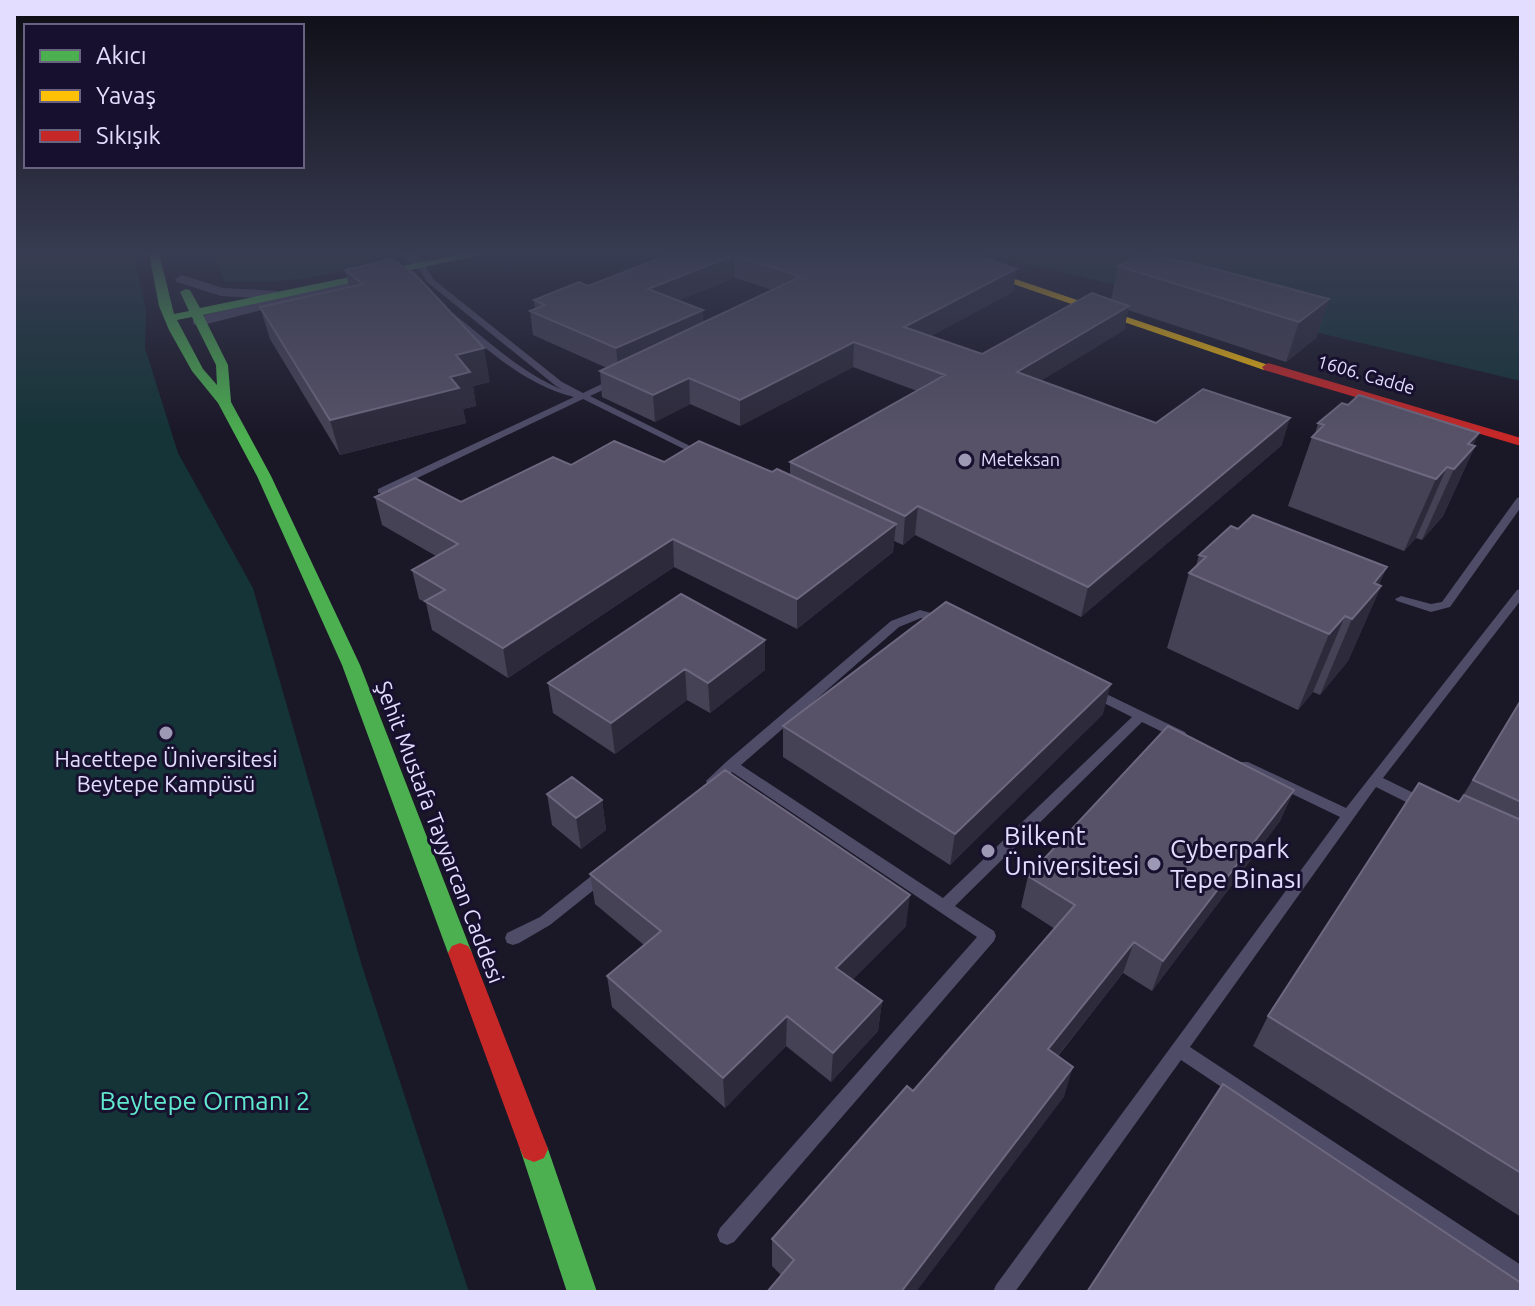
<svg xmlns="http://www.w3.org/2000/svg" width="1535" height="1306" font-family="Ubuntu,sans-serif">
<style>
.green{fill:#143437}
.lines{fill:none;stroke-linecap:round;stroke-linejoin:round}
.lane{fill:#4f4c68;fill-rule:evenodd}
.street{fill:#4f4c68;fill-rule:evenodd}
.fast{fill:#4caf50;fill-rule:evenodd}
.slow{fill:#ffc107;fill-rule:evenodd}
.jam{fill:#c62828;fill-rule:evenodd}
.wall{fill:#464255;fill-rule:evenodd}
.shaded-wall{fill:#2d2a3b}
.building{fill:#575267;stroke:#6d687f;stroke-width:2}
.poi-dot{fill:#9d98b3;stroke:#17102e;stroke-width:3}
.labels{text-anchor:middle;stroke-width:6;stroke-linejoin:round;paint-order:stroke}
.far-street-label{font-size:18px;fill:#e3ddff;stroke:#17102e}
.far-poi-label{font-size:18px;fill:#e3ddff;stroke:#17102e;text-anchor:start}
.poi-label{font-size:22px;fill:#e3ddff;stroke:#17102e}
.street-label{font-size:22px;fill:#e3ddff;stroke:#17102e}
.near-poi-label{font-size:26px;fill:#e3ddff;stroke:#17102e;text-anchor:start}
.near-park-label{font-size:26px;fill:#60e9cf;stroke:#17102e}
</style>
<rect width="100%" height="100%" fill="#1a1727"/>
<!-- green -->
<path class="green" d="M14,253H134L146,311L145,348L178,453L253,588L362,966L469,1292H14Z
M213,253H379C337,281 275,283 225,281Z
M983,253H1521V381Z"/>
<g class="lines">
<!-- lane -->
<path class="lane" d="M418,264H424L433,279L562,382L583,393L612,379H618V383L590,396L706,454L704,456H698L583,399L386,493H378V489L574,397C524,385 487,348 448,318V314H454C489,342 522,373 563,390L556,386L427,282L417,266Z
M1521,497V507L1450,607L1431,612L1397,601L1395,599L1401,596L1431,604L1442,602L1517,498Z
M1521,589V600L1383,778L1430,801L1432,805L1430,809L1425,810L1420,809L1376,787L1190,1047L1521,1265V1287L1181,1060L1015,1292H993L996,1285L1340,817L1238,768L1236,765L1238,762H1248L1346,808L1517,590Z
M920,610L946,617L948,620L942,624L921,618L899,627L741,765L943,898L1132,717L1088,695L1086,692L1088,689H1096L1185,732L1187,735L1185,738H1175L1142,722L955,906L994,931L996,936L994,941L734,1242L727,1245L720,1242L717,1235L720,1228L977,937L732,772C725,778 718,788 708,785L706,781L726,762L891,621Z
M605,867L610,869L612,873L610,877L550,925L519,943L513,945L507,943L505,938L507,933L540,917L600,869Z"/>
<!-- street -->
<path class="street" d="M400,253H416L428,266L416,269Z
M182,275L223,288L277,291L283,297L364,278L371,282L199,326L193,324V318L272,299L221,296L177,282L175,279Z"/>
<!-- fast -->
<path class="fast" d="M149,253H159L174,314L189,311L180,292L186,289L190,290L200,308L466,253H488L203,315L228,365L231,402L271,476L360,665L472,953L468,960L460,963L452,960L448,953L342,665L257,476L218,403L192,371L169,330L159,306ZM192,317L216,365L217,385L203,369L177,320Z
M534,1136L544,1140L548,1149L597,1292H567L520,1149L524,1140Z"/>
<!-- slow -->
<path class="slow" d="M923,253H939L1274,367L1264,370Z"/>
<!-- jam -->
<path class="jam" d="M1268,363L1521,438V446L1264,370L1262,367Z
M460,943L468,946L472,953L548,1149L544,1158L534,1162L524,1158L520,1149L448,953L452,946Z"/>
</g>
<!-- wall -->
<path class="wall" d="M673,253H971L1016,269L1013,292L931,336L982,354L1111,300L1118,266L1329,299L1316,338L1286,362L1128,310L1124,330L1040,381L1156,423L1282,445L1081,617L915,535L903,545L894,541L893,552L797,629L674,567L508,678L432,630L426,603L419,599L412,570L436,556L382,525L375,497L461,502L571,465L664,462L772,472L790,475V462L917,391L853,367L740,426L690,404L655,422L602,397L600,371L607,368L533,335L530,311L535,309L534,300L588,286ZM735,278L773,290L703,323L679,300Z
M345,270L490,382L473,386L476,406L463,409L466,423L340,455L270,339L260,307L349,287Z
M1318,423L1479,433L1473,445L1475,446L1443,516L1422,540L1416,538L1404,551L1288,506L1312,437L1315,434Z
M1199,555L1381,586L1348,661L1320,695L1313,692L1298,710L1167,648L1189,573L1196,566Z
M681,594L765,670L710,713L687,700L615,754L553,713L548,683Z
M1521,700V1217L1253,1046L1268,1016L1459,802Z
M1103,714L950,865L783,757V726Z
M1294,790L1280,821L1152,991L1123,973L1058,1056L1064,1097L781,1275L772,1266V1239L913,1091L1055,929L1021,907L1028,876Z
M547,794L602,800L606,830L581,849L552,825Z
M590,874L906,926L852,980L882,1001L878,1031L831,1082L786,1046L725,1108L612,1007L607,976L644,945L595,904Z"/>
<!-- shaded-wall -->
<path class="shaded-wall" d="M734,255L735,278L650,312L648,289Z
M1016,269L1013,292L902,352L904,327Z
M1329,299L1316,338L1286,362L1299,322Z
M1129,306L1124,330L1013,398L1017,372Z
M703,310L704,334L619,373L616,348Z
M854,342L853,367L740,426V400Z
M484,348L490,382L473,386L476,406L463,409L466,423L340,455L330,420L450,377L456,355Z
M689,378L690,404L655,422L653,395Z
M1290,418L1282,445L1081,617L1088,587Z
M1479,433L1470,451L1475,446L1443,516L1422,540L1454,469L1468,444Z
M1447,467L1416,538L1404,551L1436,479Z
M918,506L915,535L903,545L905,516Z
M896,524L893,552L797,629V599Z
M673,539L674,567L508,678L503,648Z
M1387,567L1377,590L1381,586L1348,661L1320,695L1352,619L1374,583Z
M1345,616L1313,692L1298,710L1329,634Z
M765,640V670L710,713L708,683Z
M685,669L687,700L615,754L611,723Z
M1111,684L1103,714L950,865L955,834Z
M1294,790L1280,821L1152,991L1163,961Z
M602,800L606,830L581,849L576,818Z
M910,895L906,926L834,998L836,968Z
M1134,942L1123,973L1039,1079L1048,1049Z
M882,1001L878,1031L831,1082L833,1053Z
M787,1016L786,1046L725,1108L723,1078Z
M1073,1067L1064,1097L916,1292H901Z"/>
<!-- building -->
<path class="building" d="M673,253H971L1016,269L904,327L982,354L1092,293L1129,306L1017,372L1156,423L1203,389L1290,418L1088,587L918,506L905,516L790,462L945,375L854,342L740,400L689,378L653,395L600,371L800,277L793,274L734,255L648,289L703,310L616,348L530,311L545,305L534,300L579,282L588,286Z
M1139,255L1189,262L1329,299L1299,322L1118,266Z
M391,259L415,274L484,348L456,355L470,372L450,377L459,388L330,420L260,307L363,284L345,270Z
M1359,395L1479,433L1468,444L1475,446L1454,469L1447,467L1436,479L1312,437L1324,425L1318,423L1342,403L1348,405Z
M614,441L664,462L699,441L772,472L777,469L896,524L797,599L673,539L503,648L425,601L445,590L412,570L458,544L375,497L415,478L461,502L553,457L571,465Z
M1253,515L1387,567L1374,583L1381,586L1352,619L1345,616L1329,634L1189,573L1206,557L1199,555L1231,526L1238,529Z
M681,594L765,640L708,683L685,669L611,723L548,683Z
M946,602L1111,684L955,834L783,726Z
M1521,700V802L1473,780Z
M1168,726L1294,790L1163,961L1134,942L1048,1049L1073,1067L901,1292H767L794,1260L772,1239L907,1086L913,1091L1075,905L1028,876Z
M725,770L910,895L836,968L882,1001L833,1053L787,1016L723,1078L607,976L661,931L590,874Z
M572,777L602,800L576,818L547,794Z
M1419,783L1459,802L1464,795L1521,820V1173L1268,1016Z
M1223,1084L1521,1283V1292H1087Z"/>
<!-- sky -->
<linearGradient id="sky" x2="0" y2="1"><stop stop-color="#0e0d15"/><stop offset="0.58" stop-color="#383c52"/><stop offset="1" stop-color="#383c52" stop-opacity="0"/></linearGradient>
<rect width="1535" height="436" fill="url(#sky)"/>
<!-- markers -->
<g class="poi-dot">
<circle cx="965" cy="460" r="8"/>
<circle cx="166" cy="733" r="8"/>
<circle cx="988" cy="851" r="8"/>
<circle cx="1154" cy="864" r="8"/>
</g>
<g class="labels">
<!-- far-street labels -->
<g class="far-street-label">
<text transform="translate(1366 375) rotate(16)" y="6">1606. Cadde</text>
</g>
<!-- far-poi labels -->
<g class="far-poi-label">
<text x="981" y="466">Meteksan</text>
</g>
<!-- poi labels -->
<g class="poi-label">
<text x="166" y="767">Hacettepe Üniversitesi<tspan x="166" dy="25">Beytepe Kampüsü</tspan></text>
</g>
<!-- street labels -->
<g class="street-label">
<text transform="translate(440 832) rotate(69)" y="8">Şehit Mustafa Tayyarcan Caddesi</text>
</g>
<!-- near-poi labels -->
<g class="near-poi-label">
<text x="1004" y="845">Bilkent<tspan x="1004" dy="30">Üniversitesi</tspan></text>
<text x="1170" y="858">Cyberpark<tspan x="1170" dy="30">Tepe Binası</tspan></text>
</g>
<!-- near-park labels -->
<g class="near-park-label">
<text x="205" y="1110">Beytepe Ormanı 2</text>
</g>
</g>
<!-- border -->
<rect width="1535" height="1306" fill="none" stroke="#e3ddff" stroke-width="32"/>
<!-- legend -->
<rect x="24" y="24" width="280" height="144" fill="#17102e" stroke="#696282" stroke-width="2"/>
<rect x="40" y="50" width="40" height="12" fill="#4caf50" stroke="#696282" stroke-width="2"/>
<text x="96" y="64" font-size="24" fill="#e3ddff">Akıcı</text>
<rect x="40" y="90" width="40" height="12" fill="#ffc107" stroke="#696282" stroke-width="2"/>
<text x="96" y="104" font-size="24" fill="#e3ddff">Yavaş</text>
<rect x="40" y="130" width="40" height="12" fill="#c62828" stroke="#696282" stroke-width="2"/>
<text x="96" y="144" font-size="24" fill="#e3ddff">Sıkışık</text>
</svg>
